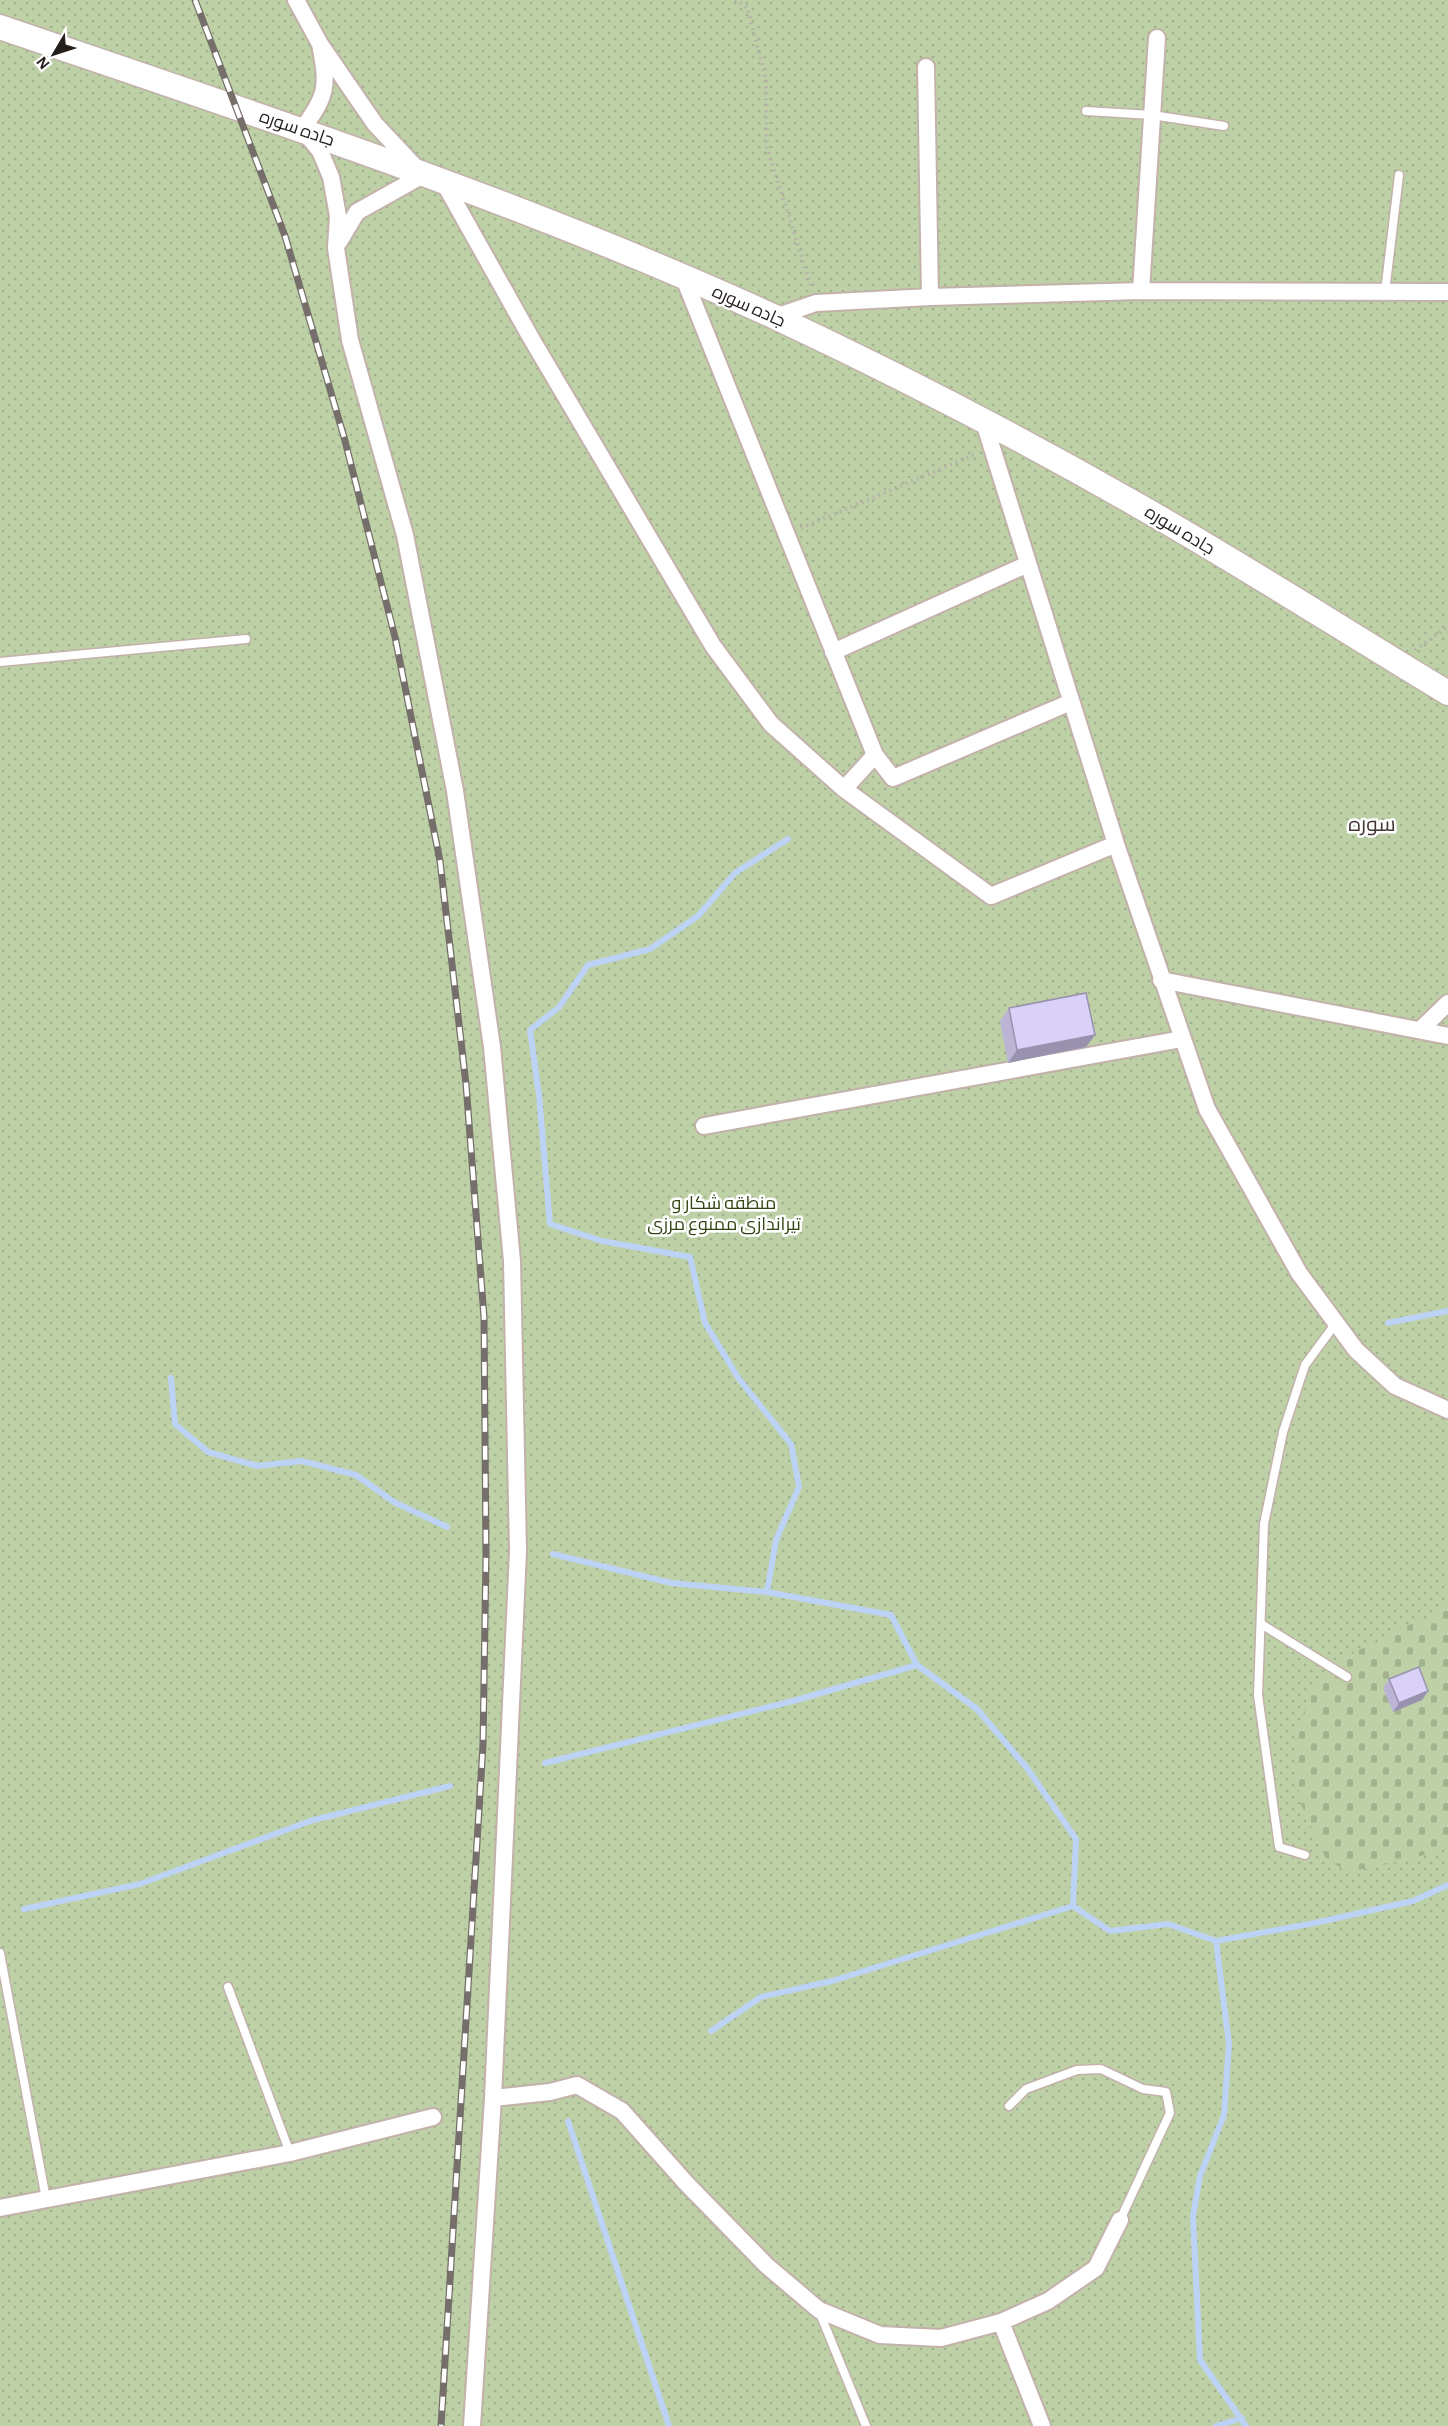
<svg xmlns="http://www.w3.org/2000/svg" width="1448" height="2426" font-family="'Alegreya Sans',Cairo,sans-serif">
<style>
.grass{fill:url(#grass-dots)}
.cemetery{fill:url(#cemetery-stones)}
.lines{fill:none;stroke-linecap:round;stroke-linejoin:round}
.stream{stroke:#bdd3f6;stroke-width:6}
.service-casing{stroke:#c2b2aa;stroke-width:11}
.minor-casing{stroke:#c2b2aa;stroke-width:20}
.secondary-casing{stroke:#c2b2aa;stroke-width:27}
.path{stroke:#b6aea9;stroke-width:4;stroke-dasharray:1.5 4.5;stroke-linecap:butt}
.service{stroke:#fff;stroke-width:8}
.minor{stroke:#fff;stroke-width:16}
.secondary{stroke:#fff;stroke-width:24}
.rail-casing{stroke:#766e6a;stroke-width:7}
.rail{stroke:#fff;stroke-width:4.5;stroke-dasharray:14;stroke-linecap:butt}
.wall{fill:#bbb4d5}
.shaded-wall{fill:#9992ae}
.building{fill:#dad1f8;stroke:#9992ae;stroke-width:1.5}
.labels{text-anchor:middle;stroke-width:5;stroke-linejoin:round;paint-order:stroke}
.street-label{font-size:18px;fill:#251f1c;stroke:#fff}
.park-label{font-size:18px;fill:#304310;stroke:#fff}
.quarter-label{font-size:21px;fill:#453731;stroke:#fff}
</style>
<defs>
<pattern id="grass-dots" width="8" height="8" patternUnits="userSpaceOnUse" patternTransform="scale(1.5)"><rect width="8" height="8" fill="#bdd0a6"/><path d="M2 2h.1M6 6h.1" fill="none" stroke="#a2b28e" stroke-width="1.8" stroke-linecap="round"/></pattern>
<pattern id="cemetery-stones" width="16" height="16" patternUnits="userSpaceOnUse" patternTransform="scale(1.5)"><rect width="16" height="16" fill="#bdd0a6"/><path d="M2 7V4a2 2 0 0 1 4 0v3zM10 15v-3a2 2 0 0 1 4 0v3z" fill="#a2b28e"/></pattern>
</defs>
<rect width="100%" height="100%" fill="#fdf3ed"/>
<!-- grass -->
<path class="grass" d="M0,0H1448V2426H0Z"/>
<!-- cemetery -->
<path class="cemetery" d="M1448,1602V1847L1408,1860L1347,1872L1325,1857L1300,1802L1294,1742L1312,1689L1342,1659L1402,1628L1438,1613Z"/>
<g class="lines">
<!-- stream -->
<path class="stream" d="M1388,1323L1448,1311
M171,1378L175,1424L208,1452L257,1466L302,1461L356,1475L394,1502L447,1527
M553,1554L671,1583L767,1592L891,1615L917,1665L977,1709L1027,1768L1076,1839L1073,1906L1110,1931L1168,1924L1216,1941L1315,1923L1413,1901L1448,1885
M767,1592L776,1540L799,1487L791,1444L739,1379L705,1323L690,1257L602,1241L550,1224L539,1095L530,1030L559,1007L588,965L650,949L698,916L735,873L788,839
M545,1763L793,1701L917,1665
M24,1909L140,1884L310,1821L450,1786
M1216,1941L1229,2044L1224,2115L1200,2176L1193,2216L1200,2360L1246,2426
M711,2031L761,1997L832,1981L1073,1906
M568,2121L669,2426
M1216,2426L1242,2418"/>
<!-- service casing -->
<g class="service-casing">
<path id="service" d="M1086,111L1152,115L1224,126
M1385,292L1399,175
M0,662L246,639
M1261,1624L1347,1677
M1305,1855L1279,1847L1258,1695L1264,1524L1283,1432L1305,1365L1336,1323
M0,1953L46,2199
M228,1987L290,2153
M1009,2106L1026,2089L1077,2070L1101,2069L1143,2089L1166,2092L1170,2113L1120,2220
M819,2311L866,2426"/>
</g>
<!-- minor casing -->
<g class="minor-casing">
<path id="minor" d="M296,0L320,44L375,124L423,175L357,212L339,242
M320,44C328,85 328,95 302,129L320,151L331,177L338,216L336,248L350,340L405,535L455,791L492,1047L512,1261L518,1551L493,2098L472,2426
M926,67L930,297
M443,181L531,338L713,646L771,724L844,789L991,896L1116,844
M683,276L875,755L844,789
M1141,291L1157,38
M775,317L816,303L930,297L1141,291L1448,292
M983,419L1116,844L1207,1109L1299,1273L1356,1350L1395,1386L1448,1410
M833,652L1028,564
M875,755L893,778L1071,702
M1161,980L1448,1036
M1420,1030L1448,1003
M704,1126L1182,1039
M493,2098L550,2092L577,2085L622,2111L686,2183L766,2265L819,2310L880,2335L941,2338L1001,2322L1048,2301L1096,2268L1120,2220
M0,2208L290,2153L433,2117
M1001,2322L1042,2426"/>
</g>
<!-- secondary casing -->
<g class="secondary-casing">
<path id="secondary" d="M0,27C261,116 524,202 775,317C899,375 1020,438 1139,506C1243,565 1345,631 1448,693"/>
</g>
<!-- path -->
<path class="path" d="M735,0L747,7L766,79L767,148L811,286
M801,528L976,454
M1415,650L1448,626"/>
<!-- service -->
<use href="#service" class="service"/>
<!-- minor -->
<use href="#minor" class="minor"/>
<!-- secondary -->
<use href="#secondary" class="secondary"/>
<!-- rail casing -->
<g class="rail-casing">
<path id="rail" d="M195,0L285,236L344,437L395,637L440,861L466,1084L484,1317L486,1555L483,1745L441,2426"/>
</g>
<!-- rail -->
<use href="#rail" class="rail"/>
</g>
<!-- wall -->
<path class="wall" d="M1009,1008L1086,1047L1008,1063L1000,1021Z
M1389,1679L1428,1691L1422,1700L1393,1712L1383,1688Z"/>
<!-- shaded-wall -->
<path class="shaded-wall" d="M1095,1035L1086,1047L1008,1063L1017,1050Z
M1428,1691L1422,1700L1393,1712L1399,1703Z"/>
<!-- building -->
<path class="building" d="M1086,993L1095,1035L1017,1050L1009,1008Z
M1419,1667L1428,1691L1399,1703L1389,1679Z"/>
<g class="labels">
<!-- street labels -->
<g class="street-label">
<text transform="translate(297 128) rotate(19)" y="6">جاده سوره</text>
<text transform="translate(749 306) rotate(24)" y="6">جاده سوره</text>
<text transform="translate(1180 530) rotate(31)" y="6">جاده سوره</text>
</g>
<!-- park labels -->
<g class="park-label">
<text x="724" y="1209">منطقه شکار و<tspan x="724" dy="21">تیراندازی ممنوع مرزی</tspan></text>
</g>
<!-- quarter labels -->
<g class="quarter-label">
<text x="1372" y="831">سوره</text>
</g>
</g>
<!-- north arrow -->
<g transform="translate(54 54) rotate(231)" stroke="#ffffff" stroke-width="4.5" paint-order="stroke">
<path d="M0-4.5L10 22L0 15L-10 22Z" fill="#251f1c"/>
<text y="-9" font-size="16" font-weight="bold" text-anchor="middle" fill="#251f1c">N</text>
</g>
</svg>
